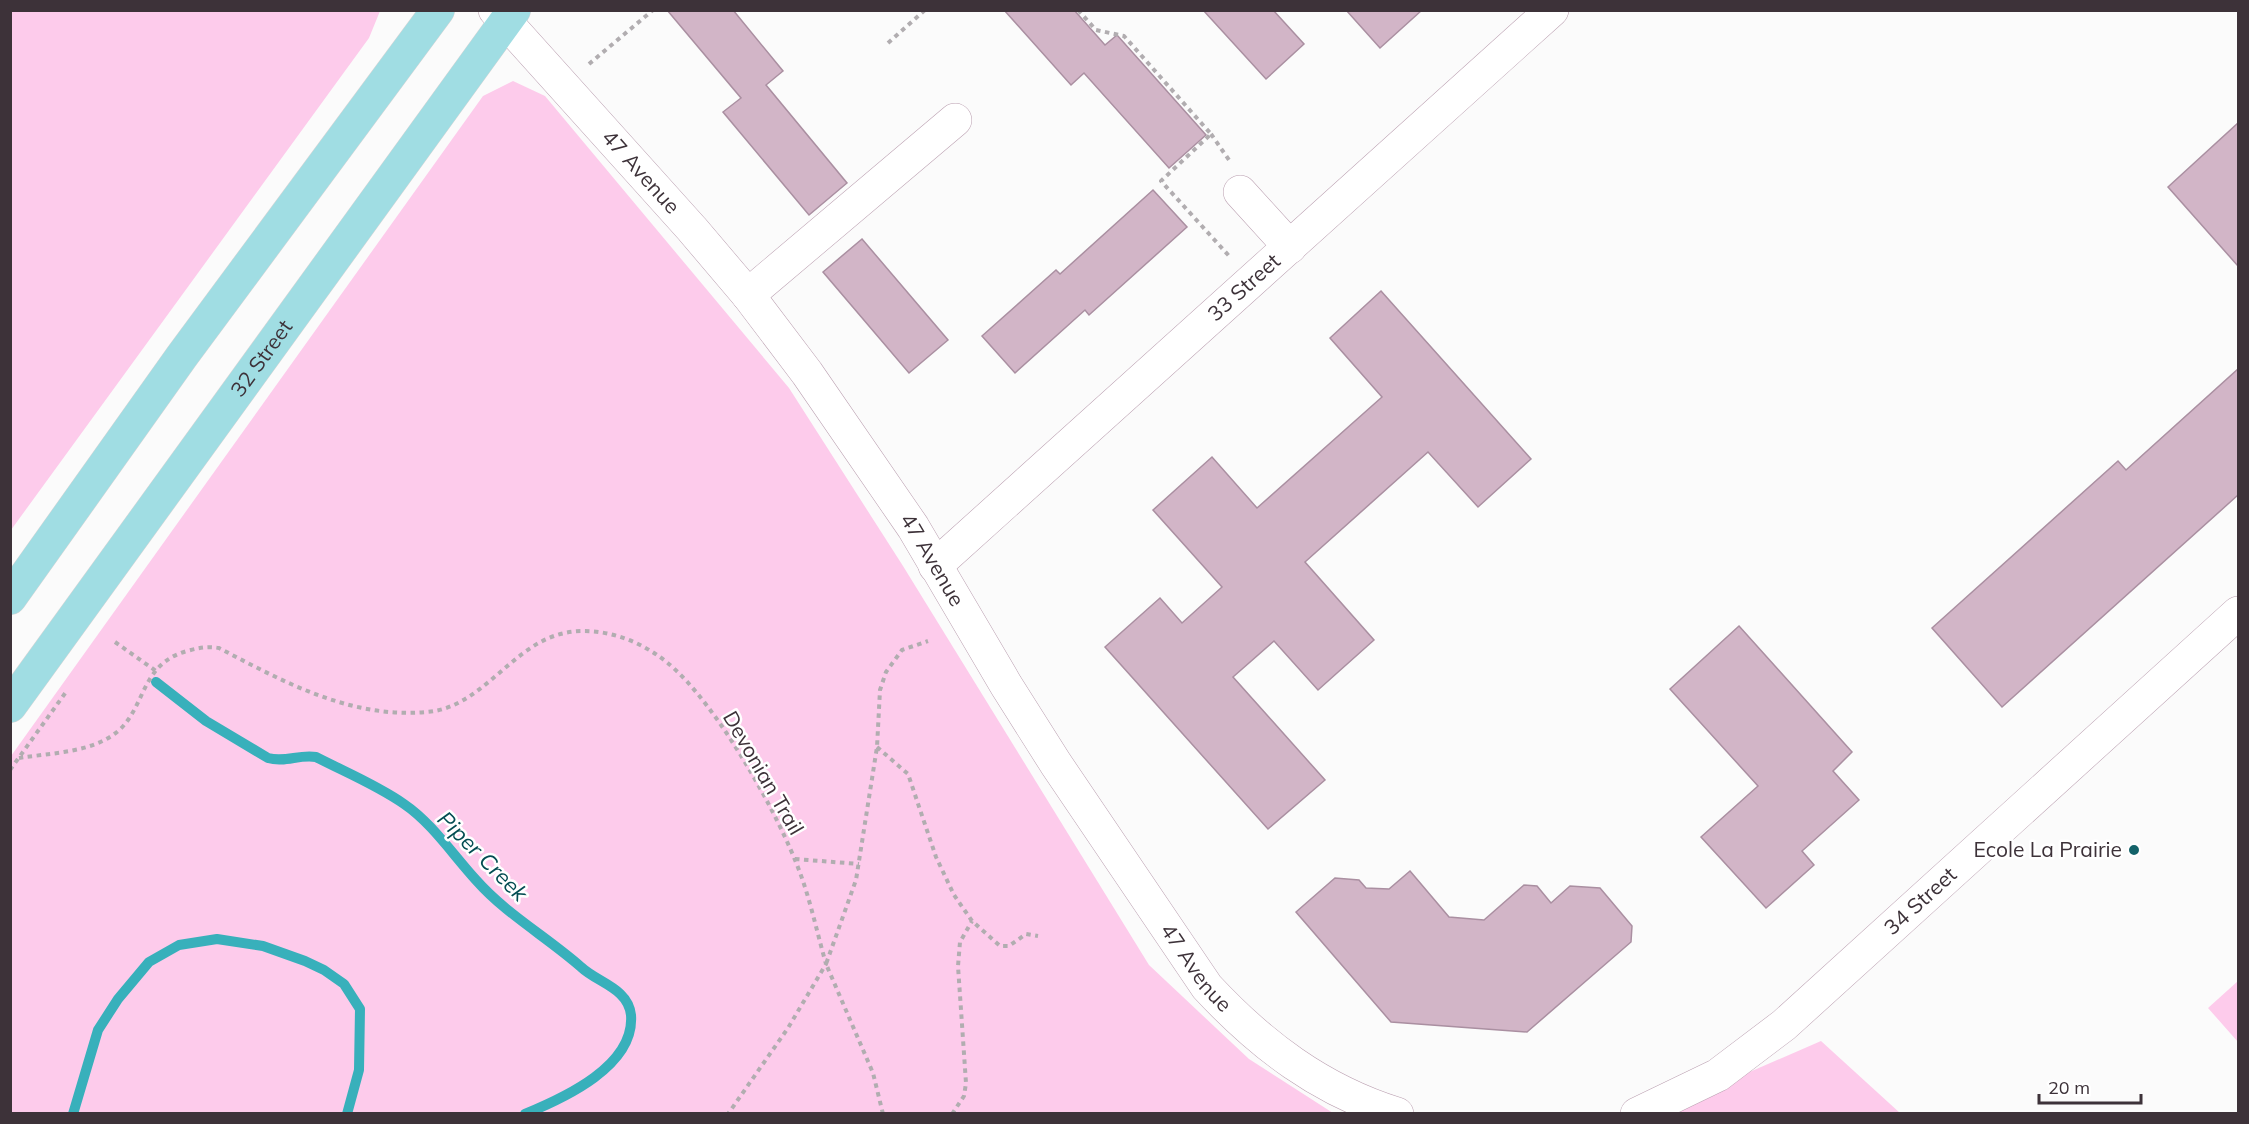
<svg xmlns="http://www.w3.org/2000/svg" width="2249" height="1124" font-family="Mulish,sans-serif">
<style>
.park{fill:#fdcbeb}
.lines{fill:none;stroke-linecap:round;stroke-linejoin:round}
.stream{stroke:#38b0bb;stroke-width:10}
.building{fill:#d2b5c7;stroke:#aa8fa1;stroke-width:1.5}
.minor-casing{stroke:#bba0b1;stroke-width:34}
.major-casing{stroke:#d8d6d7;stroke-width:34}
.path{stroke:#b1adb0;stroke-width:4;stroke-dasharray:4.5 4.5;stroke-linecap:butt}
.minor{stroke:#fff;stroke-width:33}
.major{stroke:#a0dde3;stroke-width:33}
.poi-dot{fill:#136269;stroke:#fff;stroke-width:2}
.labels{text-anchor:middle;stroke-width:5;stroke-linejoin:round;paint-order:stroke}
.street-label{font-size:21px;fill:#3d3239;stroke:#fff}
.poi-label{font-size:21px;fill:#3d3239;stroke:#fff;text-anchor:end}
.water-label{font-size:22px;font-style:italic;fill:#034c52;stroke:#fff}
</style>
<rect width="100%" height="100%" fill="#fbfbfb"/>
<!-- park -->
<path class="park" d="M11,10L380,11L369,38L11,530Z
M513,81L545,96L789,388L903,566L1149,965L1249,1059L1333,1113H11V756L483,96Z
M2238,981V1042L2208,1008Z
M1821,1041L1900,1113L1653,1114Z"/>
<g class="lines">
<!-- stream -->
<path class="stream" d="M156,682L206,721L268,758C285,763 299,754 316,757C345,772 377,785 404,804C432,823 453,855 476,880C506,914 547,937 581,967C598,983 628,988 631,1015C635,1066 564,1098 525,1114
M73,1114L98,1030L118,999L149,962L179,945L217,939L263,946L305,961L324,970L344,984L360,1009L359,1070L347,1114"/>
</g>
<!-- building -->
<path class="building" d="M667,10H733L783,71L766,85L847,183L809,215L723,112L741,98Z
M1004,10H1074L1105,45L1117,35L1206,135L1169,168L1084,73L1071,85Z
M1203,10H1273L1304,44L1266,79Z
M1346,10H1422L1380,48Z
M2238,123V266L2168,187Z
M1153,190L1187,227L1089,315L1085,310L1015,373L982,336L1056,270L1060,274Z
M862,239L948,340L909,373L823,272Z
M1381,291L1531,459L1478,507L1428,452L1305,562L1374,640L1318,690L1274,641L1233,677L1325,780L1268,829L1105,647L1160,598L1182,623L1222,587L1153,510L1212,457L1257,508L1382,397L1330,338Z
M2238,369V495L2002,707L1932,628L2118,461L2126,470Z
M1739,626L1852,752L1833,771L1859,800L1802,851L1814,865L1766,908L1701,837L1758,786L1670,689Z
M1410,871L1449,917L1484,920L1524,885L1537,886L1551,903L1570,886L1600,888L1632,926L1631,942L1527,1032L1391,1022L1296,912L1335,878L1359,880L1366,888L1389,889Z"/>
<g class="lines">
<!-- minor casing -->
<g class="minor-casing">
<g id="minor">
<path id="s1" d="M495,10L692,229L748,295L807,373L913,527L1006,685L1056,764L1207,987C1261,1045 1320,1090 1397,1114"/>
<path d="M1240,192L1290,247"/>
<path d="M748,295L955,120"/>
<path id="s2" d="M935,566L1552,10"/>
<path id="s3" d="M1637,1114L1718,1075L1784,1025L2238,613"/>
</g>
</g>
<!-- major casing -->
<g class="major-casing">
<g id="major">
<path d="M10,598L182,356L438,10"/>
<path id="s4" d="M10,706L514,10"/>
</g>
</g>
<!-- path -->
<path class="path" d="M1078,10L1096,30L1124,36L1211,134L1161,181L1230,257
M888,43L925,10
M589,64L653,10
M1211,134L1229,160
M115,642L156,671
M877,747L908,774L936,857L954,895L972,921L1000,946H1009L1026,934L1038,936
M19,758C50,753 91,753 117,732C146,708 140,664 187,651C198,648 207,646 219,648C284,682 351,719 427,712C479,708 508,652 554,636C588,624 628,635 657,655C708,688 772,803 795,860C809,893 816,929 826,964L788,1028L728,1114
M10,770L66,692
M795,859L859,864
M883,1114L873,1073L826,964L856,880L877,747L880,690L886,672L902,650L928,641
M952,1114L964,1096L966,1083L958,966L960,942L972,921"/>
<!-- minor -->
<use href="#minor" class="minor"/>
<!-- major -->
<use href="#major" class="major"/>
</g>
<!-- markers -->
<circle class="poi-dot" cx="2134" cy="850" r="6"/>
<g class="labels">
<!-- street labels -->
<g class="street-label">
<text dy="7" stroke="none"><textPath href="#s1" startOffset="218">47 Avenue</textPath></text>
<text dy="7" stroke="none"><textPath href="#s2" startOffset="416">33 Street</textPath></text>
<text dy="7" stroke="none"><textPath href="#s4" startOffset="429">32 Street</textPath></text>
<text dy="7" stroke="none"><textPath href="#s1" startOffset="704">47 Avenue</textPath></text>
<text transform="translate(763 773) rotate(60)" y="7">Devonian Trail</text>
<text dy="7" stroke="none"><textPath href="#s3" startOffset="357">34 Street</textPath></text>
<text dy="7" stroke="none"><textPath href="#s1" startOffset="1190">47 Avenue</textPath></text>
</g>
<!-- poi labels -->
<g class="poi-label">
<text x="2122" y="857">Ecole La Prairie</text>
</g>
<!-- water labels -->
<g class="water-label">
<text transform="translate(483 856) rotate(45)" y="8">Piper Creek</text>
</g>
</g>
<!-- border -->
<rect width="2249" height="1124" fill="none" stroke="#3d3239" stroke-width="24"/>
<!-- scale -->
<path d="M2039 1094v9h102v-9" fill="none" stroke="#3d3239" stroke-width="3"/>
<text x="2048" y="1094" font-size="18" fill="#3d3239" stroke="#ffffff" stroke-width="4.5" paint-order="stroke">20 m</text>
</svg>
